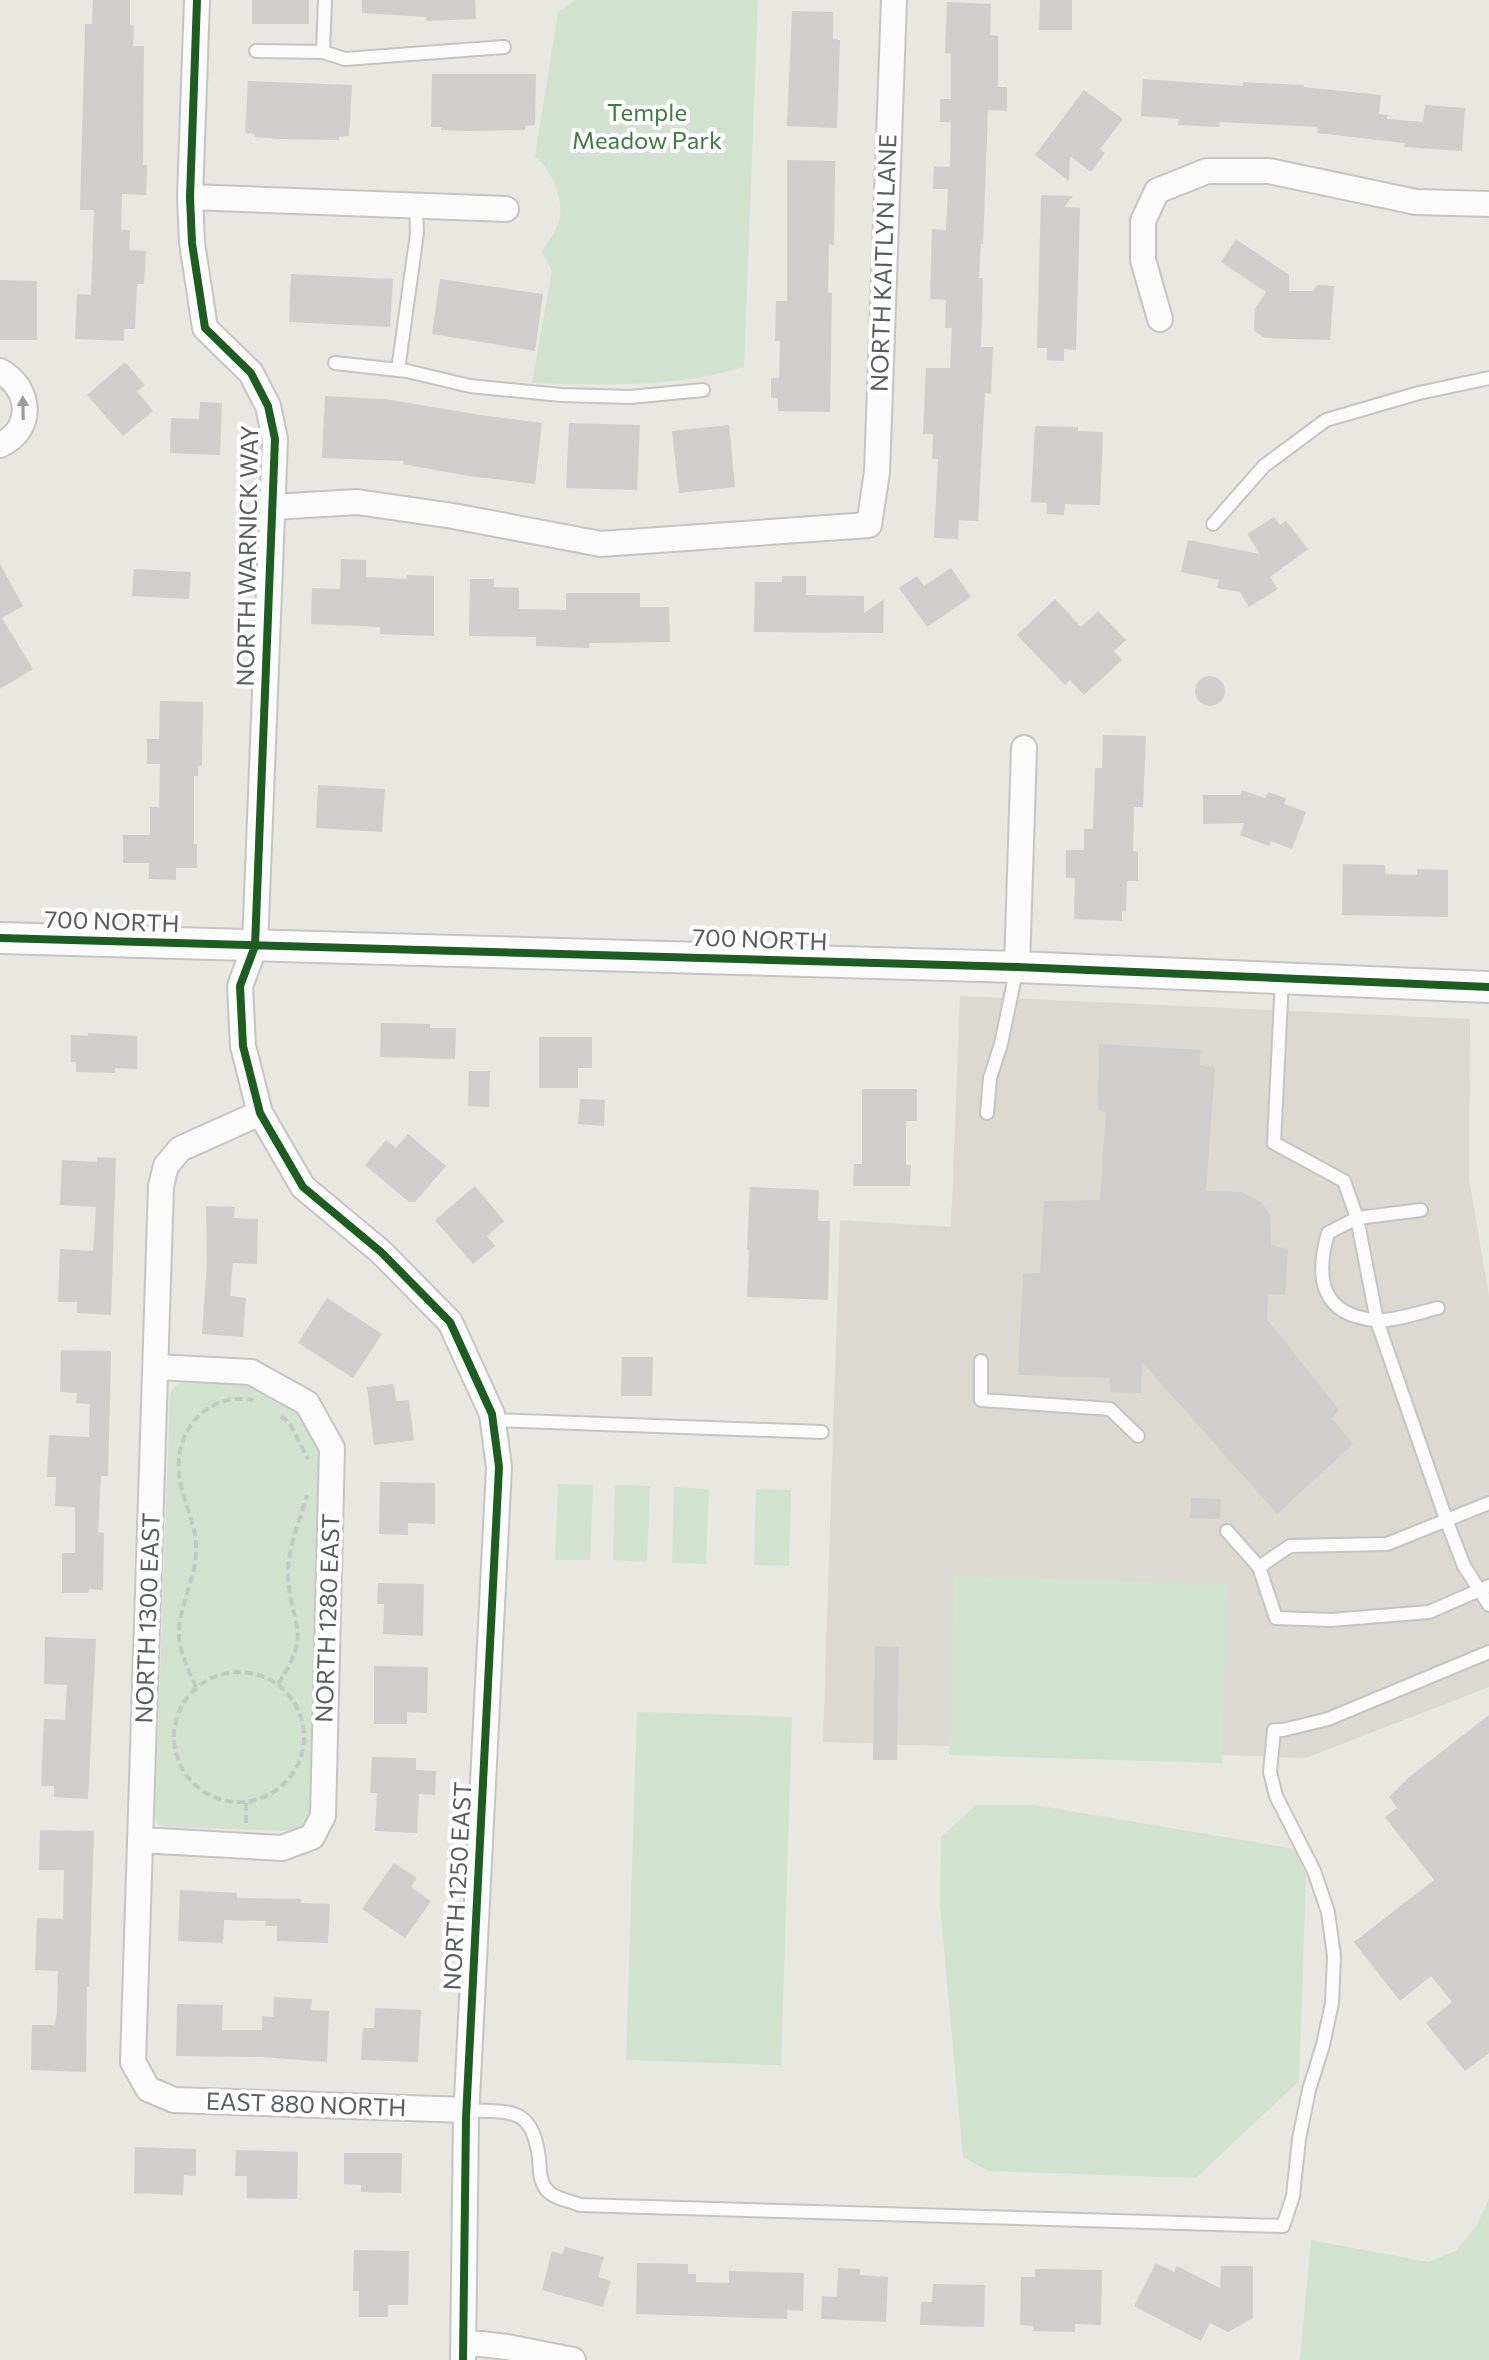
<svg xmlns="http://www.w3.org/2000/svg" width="1489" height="2360" font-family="Commissioner,sans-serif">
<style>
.education{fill:#dbd9d2}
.green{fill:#d1e3ce}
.building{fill:#cfcecc}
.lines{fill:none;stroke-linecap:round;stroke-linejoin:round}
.service-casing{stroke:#c4c4c3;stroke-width:16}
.minor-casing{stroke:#c4c4c3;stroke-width:28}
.tertiary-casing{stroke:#c4c4c3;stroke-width:34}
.path{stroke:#c3c8c5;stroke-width:4;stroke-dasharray:8 4;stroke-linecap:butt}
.service{stroke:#fcfbfb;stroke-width:12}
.minor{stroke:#fcfbfb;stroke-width:24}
.tertiary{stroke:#fcfbfb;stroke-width:30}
.cycleway-casing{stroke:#fff;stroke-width:13}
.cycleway{stroke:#1b5e20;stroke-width:8}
.oneway{fill:#9a9c9e}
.labels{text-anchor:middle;stroke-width:8;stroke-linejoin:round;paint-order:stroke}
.park-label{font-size:24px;fill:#3b7d3c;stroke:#fff}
.street-label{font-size:24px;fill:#595c60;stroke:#fff}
</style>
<rect width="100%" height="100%" fill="#e8e7e2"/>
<!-- education -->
<path class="education" d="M960,996L1470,1019L1469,1179L1489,1296V1687L1306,1758L823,1742L840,1220L951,1227Z"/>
<!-- green -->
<path class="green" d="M576,0H758L744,367C676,388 602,385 532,383L552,271L542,251C547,243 556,232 559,222C565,200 552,170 535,156L558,12Z
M183,1383C202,1384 222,1382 241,1385C295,1393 319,1431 323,1482L311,1817L307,1826L298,1831L164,1827L157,1824L155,1817L170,1394L175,1386Z
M558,1484L593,1485L590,1560H555Z
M615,1485L650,1486L647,1562L613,1560Z
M674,1487L709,1489L706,1564L672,1563Z
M756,1489L791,1490L789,1566L754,1565Z
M954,1576L1227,1584L1222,1763L949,1755Z
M637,1712L792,1717L781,2065L626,2060Z
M976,1805H1034L1295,1849L1306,1875L1299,2081L1196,2178L988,2171L963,2157L940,1905L941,1837Z
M1489,2198V2360H1300L1311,2240L1428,2262L1456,2251L1477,2225Z"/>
<!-- building -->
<path class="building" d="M93,0H130V25L134,26L133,46H144L143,165H147L146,195L122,194L121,230H130L129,250L146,251L144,284H137L135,329H124V341L75,339L77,294L91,295L94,210H80L85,24H92Z
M252,0H309V24H252Z
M362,0H475L476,19L427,21L426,17L362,13Z
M1040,0H1072V30H1039Z
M947,2L991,4L990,35L998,36V87H1007V111L988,110L983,244H981L979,278H983L981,347H993L991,394L985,393L978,521L959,520L958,539L934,538L938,459H932L933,434H923L926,368H950L952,328H945L946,300L930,299L932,229L946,230L948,189H933L934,166L950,167L951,122H940V99H951V54L945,53Z
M792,11L833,12V39L840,40L837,128L787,126Z
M432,74H536L535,125L525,126V130L467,131L441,130V127H431Z
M1143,79L1243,86V82L1304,85L1303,87L1381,95L1379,114L1388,115L1387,119L1423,122L1425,105L1465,108L1462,151L1404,147L1405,143L1317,133L1318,127L1220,122L1219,127L1178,125L1179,119L1141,116Z
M248,81L352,85L349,136L339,137V140L280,139L255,137V134L245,133Z
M1084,90L1123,119L1100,149L1105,153L1091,172L1070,156L1069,181L1035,155Z
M787,160L835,161L834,245L829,244L828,293H832L830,412L778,411V398H771V378H779L780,341H775L776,301H787Z
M1041,195L1073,196L1064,207L1080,208L1076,350L1064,349V361L1047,360V348H1037Z
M1236,239L1289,275V291H1313L1317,285L1334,286L1330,340L1265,338L1254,331L1255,309L1266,292L1221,262Z
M291,274L393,279L390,327L289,322Z
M440,279L543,294L535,351L432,334Z
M0,280L37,281V340H0Z
M125,362L145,385L137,391L153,411L123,436L87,395Z
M325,396L384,399L480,415L542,423L535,484L469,476L403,464L404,461L322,458Z
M200,402L222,403L220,455L170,453L171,418L199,419Z
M569,423L640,425L637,490L566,488Z
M729,425L735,487L679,493L672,431Z
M1035,426L1078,427V431L1103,432L1100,505L1065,504L1064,515L1047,514V503L1031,502Z
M1274,517L1280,525L1286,521L1308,549L1270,577L1278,589L1249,607L1240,592L1217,588L1219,580L1181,572L1188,540L1260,554L1247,534Z
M341,559L366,560V577L407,579V575L434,576V636L380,634V627L311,624L312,588L340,589Z
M0,564L23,606L2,618L33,669L0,689Z
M951,568L971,597L927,627L899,588L917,576L924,586Z
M134,569L191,572L189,599L132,596Z
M782,576H806V595L864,596V613L884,599L883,633L754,632L755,582H782Z
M470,579H494V587L519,588V609L566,610V593H640V607H669L670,642L589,643V648L536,646V637L469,636Z
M1055,599L1081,627L1098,611L1126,640L1114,651L1122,660L1084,695L1070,680L1065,685L1017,635Z
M1195 691a15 15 0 1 1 30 0a15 15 0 1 1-30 0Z
M160,701L203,702L202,765L198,766V776H194V844H197V868H176V880L149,879V863H123V835H150V807H159L160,764H147V739H159Z
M1103,735L1146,736L1143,807H1134L1133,851L1138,852V881H1127L1126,911H1122V921L1074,919L1075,878H1066V850H1084V829H1093L1095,768H1102Z
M318,785L385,789L382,832L316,828Z
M1242,790L1265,798L1268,792L1286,798L1284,804L1306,812L1292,849L1271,841L1269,846L1240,835L1244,823L1203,824V795H1240Z
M1343,864L1385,865V874L1417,875V869L1448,870V917L1342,915Z
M381,1023L430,1024V1028H456L455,1059L380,1057Z
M88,1033L137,1036V1069L115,1068V1073L76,1072V1062H71V1035L88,1036Z
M539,1037H592V1068H578V1088H539Z
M1099,1044L1201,1050L1200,1065L1215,1068L1206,1191L1242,1192L1261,1202L1270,1214L1271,1245L1288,1249L1285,1295L1268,1294L1267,1319L1339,1410L1332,1418L1353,1444L1277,1514L1142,1362L1141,1393L1110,1392V1378L1018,1375L1023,1274L1040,1273L1044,1201L1100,1200L1106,1112L1098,1111Z
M469,1071H490L489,1107L468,1106Z
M862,1089H917V1121H906V1165H911L910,1186H853L854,1164H862Z
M580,1099L605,1100L604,1126L578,1124Z
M408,1134L446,1166L415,1202H409L365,1165L386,1140L396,1148Z
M97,1157L116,1158L111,1315L77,1313V1302H58L60,1249L93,1251L96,1207L60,1205L62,1160L97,1162Z
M475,1186L504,1221L487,1236L495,1246L473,1264L435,1220Z
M750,1187L819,1190L818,1221H830L828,1300L747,1297L749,1250H747Z
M206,1206L235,1207L234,1218L258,1219L257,1264L233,1263L230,1296L246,1298L243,1337L202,1334L207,1263Z
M327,1298L382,1334L353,1378L298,1343Z
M61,1350L111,1351L108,1476H101L98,1532L104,1533L103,1590L89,1589L88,1593H62V1553H75V1507L55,1506L56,1477H47L49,1435L89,1437L90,1404L76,1403L77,1393L60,1392Z
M622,1357H653L652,1396H621Z
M394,1384L396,1401L409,1400L414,1440L374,1445L367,1387Z
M380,1482L435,1483V1524L408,1523V1535L379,1534Z
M1191,1498L1221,1499L1220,1519L1190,1518Z
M378,1583L424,1584L423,1636L383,1634L384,1604H377Z
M45,1637L96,1639L88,1799L54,1797V1786H41L44,1719L65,1720L67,1685L44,1684Z
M875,1646L899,1647L897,1760H873Z
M374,1666L428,1667L427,1713L407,1712V1724H374Z
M1489,1715V2053L1465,2071L1426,2023L1452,2002L1431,1976L1400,2001L1354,1942L1434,1880L1385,1817L1397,1808L1389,1797L1408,1778Z
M372,1757L416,1758V1770L436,1771L435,1795L419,1794L417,1833L375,1831L377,1793H370Z
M40,1830L94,1831L89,1987H87L86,2072L31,2070L32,2025H55L57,2012L58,1971L35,1970L37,1918L63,1919L64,1870H39Z
M394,1863L417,1878L411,1887L431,1901L405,1938L362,1909Z
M180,1890L237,1893V1898L301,1899V1903L330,1904L328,1943L277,1941V1926H265L266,1921L224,1920L223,1943L178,1941Z
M274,1997L312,1999L311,2010L329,2011L327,2062L261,2057L176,2056L177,2004L223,2005L222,2030H262V2016L273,2017Z
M375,2008L421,2010L418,2062L361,2060L363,2028H374Z
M135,2147L196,2149V2176L184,2175L183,2195L134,2193Z
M236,2150L298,2152L297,2199L247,2198V2176H235Z
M344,2153H402L401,2193L361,2192V2185L344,2184Z
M565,2247L604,2257L598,2277L611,2281L603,2307L542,2290L552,2251L562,2254Z
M354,2250L409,2251L408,2305H388V2317H359V2291H353Z
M637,2263L688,2264V2274H696V2282L729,2283V2271L804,2273L803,2311L787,2310V2319L636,2314Z
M1156,2263L1174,2272L1177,2266L1220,2288L1221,2266H1253V2318L1228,2332L1210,2323L1201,2341L1134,2306Z
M838,2268L860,2269V2275L888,2277L886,2322L821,2319L822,2296L837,2297Z
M1035,2269L1102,2270L1101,2325L1075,2324V2332L1033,2331V2326L1020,2325L1021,2277H1035Z
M933,2284L985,2285L984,2327L920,2325L921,2302H932Z"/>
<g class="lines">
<!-- service casing -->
<g class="service-casing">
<path id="service" d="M256,51L323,52L325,0
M323,52L345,59L504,47
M335,363L407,371L470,386L561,395L630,397L703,390
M398,370L417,233L416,207
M1213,524L1264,466L1326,420L1419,393L1489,378
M1282,978L1274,1143L1344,1181L1357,1218L1377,1321L1447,1522L1464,1566L1489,1605
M987,1113L990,1078L1001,1044L1017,967
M1421,1210L1357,1218L1328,1233C1315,1278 1321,1315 1375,1320C1392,1322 1421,1312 1438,1308
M981,1361V1400L1110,1409L1138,1436
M492,1420L822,1432
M1489,1503L1387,1544L1290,1546L1259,1567L1276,1618L1331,1620L1429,1612L1489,1586
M1227,1531L1259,1567
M466,2110C511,2113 532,2105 539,2158C540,2169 539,2180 546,2189C554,2199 568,2200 580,2205L1283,2226L1293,2196L1299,2139L1309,2090L1323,2045L1332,2003L1334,1956L1328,1912L1314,1871L1276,1796L1270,1772L1274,1730H1283L1328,1719L1489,1652"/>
</g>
<!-- minor casing -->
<g class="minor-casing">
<path id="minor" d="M197,0L190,197L192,243L205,328L251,373L268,406L275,439L255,946L240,986L243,1046L260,1113L303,1187L381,1252L450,1322L492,1414L499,1467L466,2118L463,2360
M190,197L506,209
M1160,319L1143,260V221L1157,191L1207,171H1269L1416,202L1489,204
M0,371C31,388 35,429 0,445
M274,507L357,502L453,516L601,544L869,525L877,472L894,0
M1017,967L1024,748
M260,1113L180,1149L166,1166L161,1186L133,2062L148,2089L174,2100L466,2110
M140,1840L282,1848L312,1837L323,1816L332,1448L307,1403L251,1372L156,1367
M464,2342L507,2347L573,2360"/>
</g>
<!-- tertiary casing -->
<g class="tertiary-casing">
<path id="tertiary" d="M0,938L1017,967L1489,987"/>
</g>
<!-- path -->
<path class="path" d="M281,1416L290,1424L308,1459
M174 1737a65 65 0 1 1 130 0a65 65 0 1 1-130 0Z
M278,1684C316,1628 287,1623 288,1569C289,1545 301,1518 307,1495
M196,1687C188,1669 178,1650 179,1629C181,1601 198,1573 196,1545C195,1520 181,1498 179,1473C175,1429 208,1392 253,1400
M246,1823V1802"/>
<!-- service -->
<use href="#service" class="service"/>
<!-- minor -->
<use href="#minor" class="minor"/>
<!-- tertiary -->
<use href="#tertiary" class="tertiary"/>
<!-- cycleway casing -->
<g class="cycleway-casing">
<path id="cycleway" d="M197,0L190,197L192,243L205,328L251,373L268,406L275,439L255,946L240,986L243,1046L260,1113L303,1187L381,1252L450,1322L492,1414L499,1467L466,2118L463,2360
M0,938L1017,967L1489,987"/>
</g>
<!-- cycleway -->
<use href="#cycleway" class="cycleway"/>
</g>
<!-- one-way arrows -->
<defs><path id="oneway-solid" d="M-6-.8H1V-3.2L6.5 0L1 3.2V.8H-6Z" transform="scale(2)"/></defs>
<use class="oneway" href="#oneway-solid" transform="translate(23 408) rotate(-91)"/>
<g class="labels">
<!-- park labels -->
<g class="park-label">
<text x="647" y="121">Temple<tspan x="647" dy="28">Meadow Park</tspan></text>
</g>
<!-- street labels -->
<g class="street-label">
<text transform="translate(884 263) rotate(-88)" y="8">NORTH KAITLYN LANE</text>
<text transform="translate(248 556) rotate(-89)" y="8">NORTH WARNICK WAY</text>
<text transform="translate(112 922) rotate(2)" y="8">700 NORTH</text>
<text transform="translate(760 940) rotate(2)" y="8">700 NORTH</text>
<text transform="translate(148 1618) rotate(-88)" y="8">NORTH 1300 EAST</text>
<text transform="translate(328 1618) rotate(-88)" y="8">NORTH 1280 EAST</text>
<text transform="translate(458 1886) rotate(-87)" y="8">NORTH 1250 EAST</text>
<text transform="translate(306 2105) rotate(2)" y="8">EAST 880 NORTH</text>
</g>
</g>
</svg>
